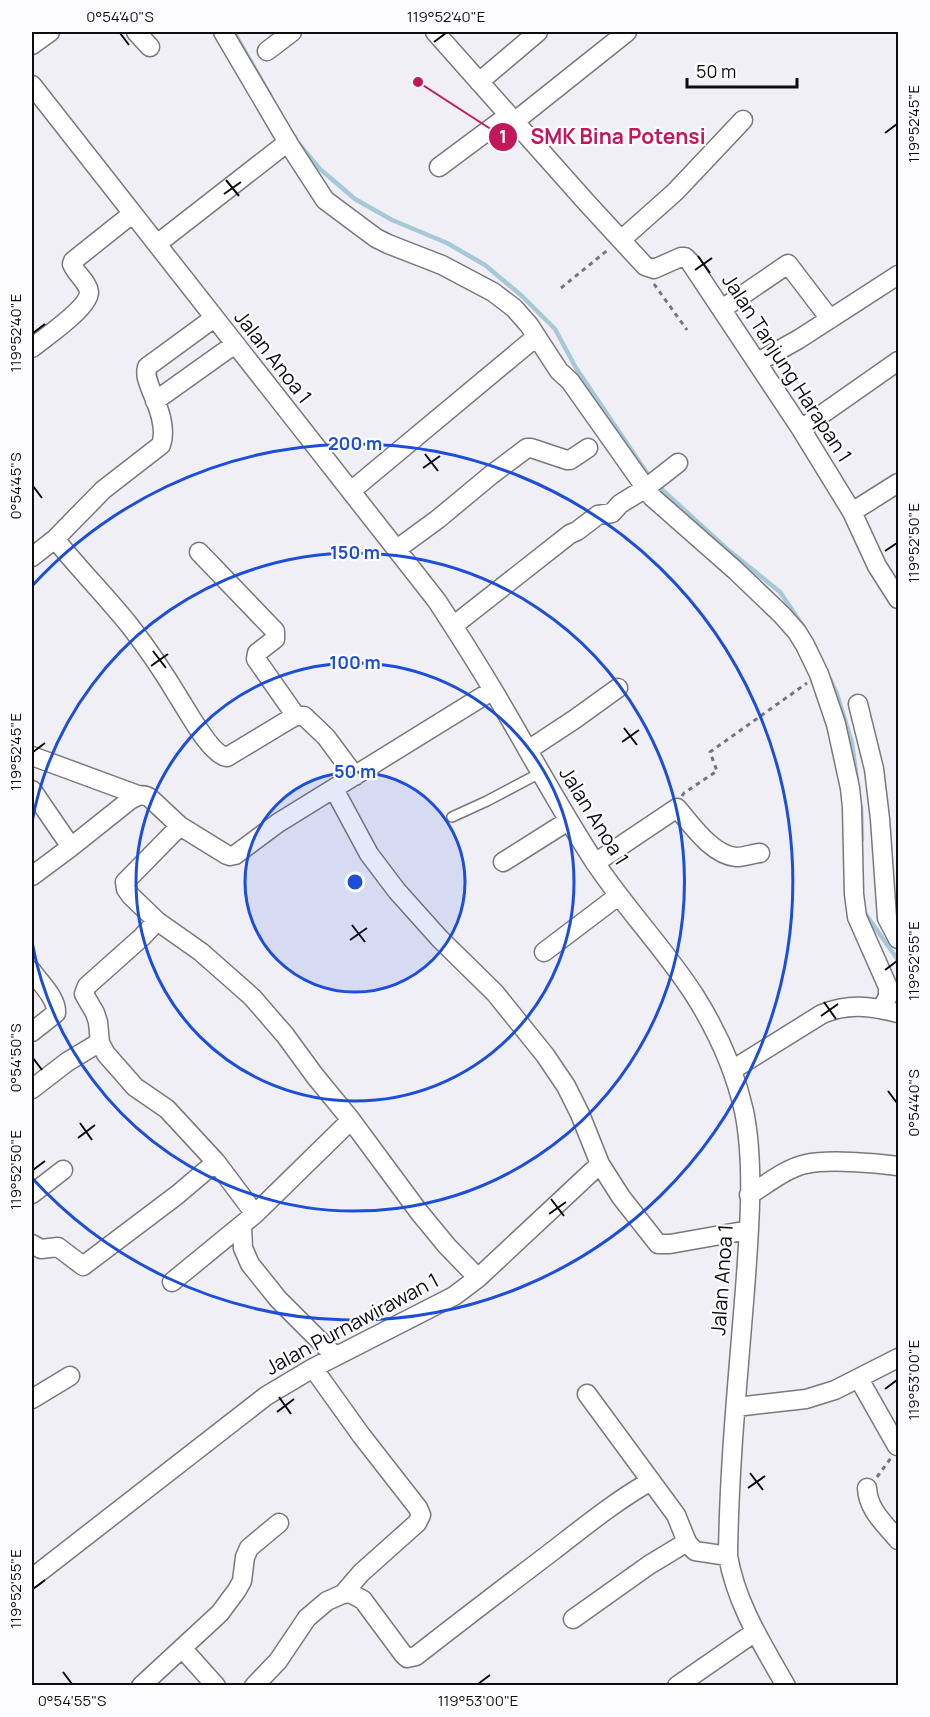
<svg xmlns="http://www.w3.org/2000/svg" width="930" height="1717" font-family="Manrope,sans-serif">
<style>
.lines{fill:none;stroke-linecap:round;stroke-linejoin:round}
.stream{stroke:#a6c8d7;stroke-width:4.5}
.service-casing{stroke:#78787e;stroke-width:12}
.minor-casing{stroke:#78787e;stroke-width:21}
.path{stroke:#76767a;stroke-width:3;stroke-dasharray:4.5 4.5;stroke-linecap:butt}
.service{stroke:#fff;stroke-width:9}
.minor{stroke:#fff;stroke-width:18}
.ticks{fill:none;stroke:#0d0d0f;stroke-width:2}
.ring{fill:none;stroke:#1d4ed8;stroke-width:3}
.labels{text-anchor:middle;stroke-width:4.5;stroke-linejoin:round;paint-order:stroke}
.street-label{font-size:20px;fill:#0d0d0f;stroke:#fdfdff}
.centre{fill:#1d4ed8;stroke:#fdfdff;stroke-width:3}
.ring-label{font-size:18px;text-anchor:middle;font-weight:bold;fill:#1d4ed8;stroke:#fdfdff;stroke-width:4.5;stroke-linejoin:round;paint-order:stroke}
.leader{fill:none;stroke:#c2185b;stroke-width:2}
.callout-dot{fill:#c2185b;stroke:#fdfdff;stroke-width:2}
.mark-label{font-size:18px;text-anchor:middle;font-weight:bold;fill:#fff}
.callout-label{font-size:21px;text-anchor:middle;font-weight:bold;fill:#c2185b;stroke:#fdfdff;stroke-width:4.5;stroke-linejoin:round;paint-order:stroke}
.neatline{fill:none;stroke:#0d0d0f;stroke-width:2}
.ticks-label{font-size:15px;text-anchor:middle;fill:#0d0d0f}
</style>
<rect width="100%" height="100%" fill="#f0eff6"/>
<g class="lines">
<!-- stream -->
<path class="stream" d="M234,32L270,95
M299,144L320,169L355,199L392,220L447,243L485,265L522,296L555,329L576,368L651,479
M657,485L727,549L780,592L803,626
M830,679L837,694L852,743L857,780
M861,807L862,840
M862,909L898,960"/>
<!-- service casing -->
<g class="service-casing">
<path id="service" d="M452,817L487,801L540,773"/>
</g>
<!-- minor casing -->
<g class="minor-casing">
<path id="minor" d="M136,32L150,47
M223,32L290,146L325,200L376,238L388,244L442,265L493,292L514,308L529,325L559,371L570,381L652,497L735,570L782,615L797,632L805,645L819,674L836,724L850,788L852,807L854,894L857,917L888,987V996L882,1009
M435,32L587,203L645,266L654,269L681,257H685L690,262L801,429L852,512L877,566L898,599
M32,45L50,32
M267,51L292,32
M479,82L538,32
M32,85L437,601C456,630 475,660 493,690C527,747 558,806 594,861C625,908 665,949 695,996C717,1031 735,1071 744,1111C755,1165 749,1234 745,1289C738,1378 729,1467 728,1556C736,1603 762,1644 786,1686
M514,122L627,32
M439,167L509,115
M621,240L675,192L743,120
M157,244L288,142
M722,309L788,264L830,319
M32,348C44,338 89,308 89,292C88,282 75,273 72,264L73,261L132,214
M758,362L799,339L898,275
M155,401L235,344
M801,429L898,361
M351,491L536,337
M852,512L898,483
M55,539C79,569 106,596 130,626C148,649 164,673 179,698C188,712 211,755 227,757L290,719L296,716H304L326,737L355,776
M397,549L438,519L491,475L527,448H531L567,460H570L588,448
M199,552L275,631V639L257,653L256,659L296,716
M32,557L55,539L103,490L161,445C167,428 158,406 151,390C148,381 145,376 147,367L214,318
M453,626L570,534L577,531L598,515L612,513L620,504L646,488L678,463
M858,704L874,769L880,819L887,918L898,939
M528,750L575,719L618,688
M32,756L138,795
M334,789L369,854L397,891L440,939L495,993L545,1055L566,1086L580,1114L600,1164L621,1197L658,1244H670L749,1230
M32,790L71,847L130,800C137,796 143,793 150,798L180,826
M503,862L568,821
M595,863L677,808C692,825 712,855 736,857C743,857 752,854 760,853
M32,876L71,847
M544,952L618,896
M32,971C40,983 57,998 56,1013L32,1032
M732,1070L822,1014C849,1003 870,1006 898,1013
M32,1089L67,1062L100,1042
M32,1194L63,1170
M749,1195C766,1185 786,1168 806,1164C828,1159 876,1163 898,1166
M255,1214L351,1120
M242,1226L243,1248L250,1264L278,1299L335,1356
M32,1244L41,1249L58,1247L83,1266L177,1195L216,1162L167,1109L135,1087L106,1054L100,1043L98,1022L95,1013L84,994L87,986L142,937L157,921
M478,1278L447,1246L419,1212L351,1120L315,1076L285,1035L252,997L201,952L157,921L131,896L126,889L125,882L180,826L227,855L230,856L235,855L278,823L493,690
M172,1282L255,1214L216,1162
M313,1368L361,1435L418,1508L421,1515L417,1523L361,1573L343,1594
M859,1379L897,1446
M587,1394L651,1481
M32,1399L70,1376
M736,1407L806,1399L835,1390L898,1358
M867,1488C868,1510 885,1524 898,1540
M32,1578L266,1396L313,1368L454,1296L478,1278L600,1164
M573,1619L649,1565L687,1542
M182,1648L216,1686
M141,1686L220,1613L237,1590L242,1581L245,1557L249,1548L279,1523
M254,1686L278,1661L307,1618L327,1601L343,1594L350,1593L363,1600L403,1654L407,1658L416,1656C462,1620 508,1585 554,1550C585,1526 617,1500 651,1481L676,1515L687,1542L691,1547L695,1551L728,1556
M677,1686L755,1632"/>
</g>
<!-- path -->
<path class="path" d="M654,284L687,330
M561,288L609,249
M682,796L684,793L717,771L710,752L807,683
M877,1477L891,1458"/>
<!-- service -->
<use href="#service" class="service"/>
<!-- minor -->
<use href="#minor" class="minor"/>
</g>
<!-- ticks -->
<path class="ticks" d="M120,33L129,45M434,42L446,33M885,133L897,124M226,180L239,196M224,194L241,182M698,256L710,273M695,270L712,258M33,333L45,324M425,454L438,471M423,468L440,456M33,486L42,498M885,551L897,543M153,651L166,668M151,666L168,654M624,728L637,745M622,742L639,730M33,752L45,743M352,925L365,942M350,940L367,928M885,970L897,961M824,1002L836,1019M821,1016L838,1004M33,1058L42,1070M888,1091L897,1103M80,1123L92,1140M78,1138L95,1125M33,1170L45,1161M551,1199L564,1216M549,1214L566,1202M885,1389L897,1380M279,1397L291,1414M277,1412L294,1399M750,1473L763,1490M748,1488L765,1476M33,1589L45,1580M63,1672L72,1684M478,1684L490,1675"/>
<!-- distance rings -->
<circle cx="355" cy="882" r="110" fill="#1d4ed8" fill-opacity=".12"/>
<g class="ring">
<circle cx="355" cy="882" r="110"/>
<circle cx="355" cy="882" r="219"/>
<path d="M32 822A329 329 0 1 1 32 942"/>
<path d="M32 586A438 438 0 1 1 32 1178"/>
</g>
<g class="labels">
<!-- street labels -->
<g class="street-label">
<text transform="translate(273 357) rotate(52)" y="7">Jalan Anoa 1</text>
<text transform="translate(787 368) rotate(57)" y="7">Jalan Tanjung Harapan 1</text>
<text transform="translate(594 816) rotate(58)" y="7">Jalan Anoa 1</text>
<text transform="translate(722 1280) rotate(-86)" y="7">Jalan Anoa 1</text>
<text transform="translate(352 1324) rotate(-28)" y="7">Jalan Purnawirawan 1</text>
</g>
</g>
<circle cx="355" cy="882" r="9" class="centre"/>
<g class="ring-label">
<text x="355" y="450">200 m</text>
<text x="355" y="559">150 m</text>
<text x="355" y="669">100 m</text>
<text x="355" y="778">50 m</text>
</g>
<!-- callouts -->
<path class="leader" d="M418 82L503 137"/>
<g class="callout-dot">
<circle cx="418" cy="82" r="6"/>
<circle cx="503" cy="137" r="15"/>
</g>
<g class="mark-label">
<text x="503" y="143">1</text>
</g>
<g class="callout-label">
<text x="618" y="144">SMK Bina Potensi</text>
</g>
<!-- border -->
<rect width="930" height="1717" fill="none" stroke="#fdfdff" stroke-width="66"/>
<!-- scale -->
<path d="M687 78v9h110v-9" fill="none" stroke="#0d0d0f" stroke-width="3"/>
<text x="696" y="78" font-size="18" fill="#0d0d0f" stroke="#fdfdff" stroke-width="4.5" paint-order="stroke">50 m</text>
<rect x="33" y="33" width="864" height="1651" class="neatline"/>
<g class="ticks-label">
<text x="120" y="22">0°54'40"S</text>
<text x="446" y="22">119°52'40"E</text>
<text transform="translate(914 124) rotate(-90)" y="5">119°52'45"E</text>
<text transform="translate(16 333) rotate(-90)" y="5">119°52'40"E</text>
<text transform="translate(16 486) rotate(-90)" y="5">0°54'45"S</text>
<text transform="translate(914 543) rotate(-90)" y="5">119°52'50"E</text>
<text transform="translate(16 752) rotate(-90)" y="5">119°52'45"E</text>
<text transform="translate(914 961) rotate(-90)" y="5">119°52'55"E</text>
<text transform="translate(16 1058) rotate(-90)" y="5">0°54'50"S</text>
<text transform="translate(914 1103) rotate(-90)" y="5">0°54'40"S</text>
<text transform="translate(16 1170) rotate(-90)" y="5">119°52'50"E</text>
<text transform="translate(914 1380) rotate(-90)" y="5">119°53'00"E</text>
<text transform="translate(16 1589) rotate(-90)" y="5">119°52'55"E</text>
<text x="72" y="1706">0°54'55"S</text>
<text x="478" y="1706">119°53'00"E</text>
</g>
</svg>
